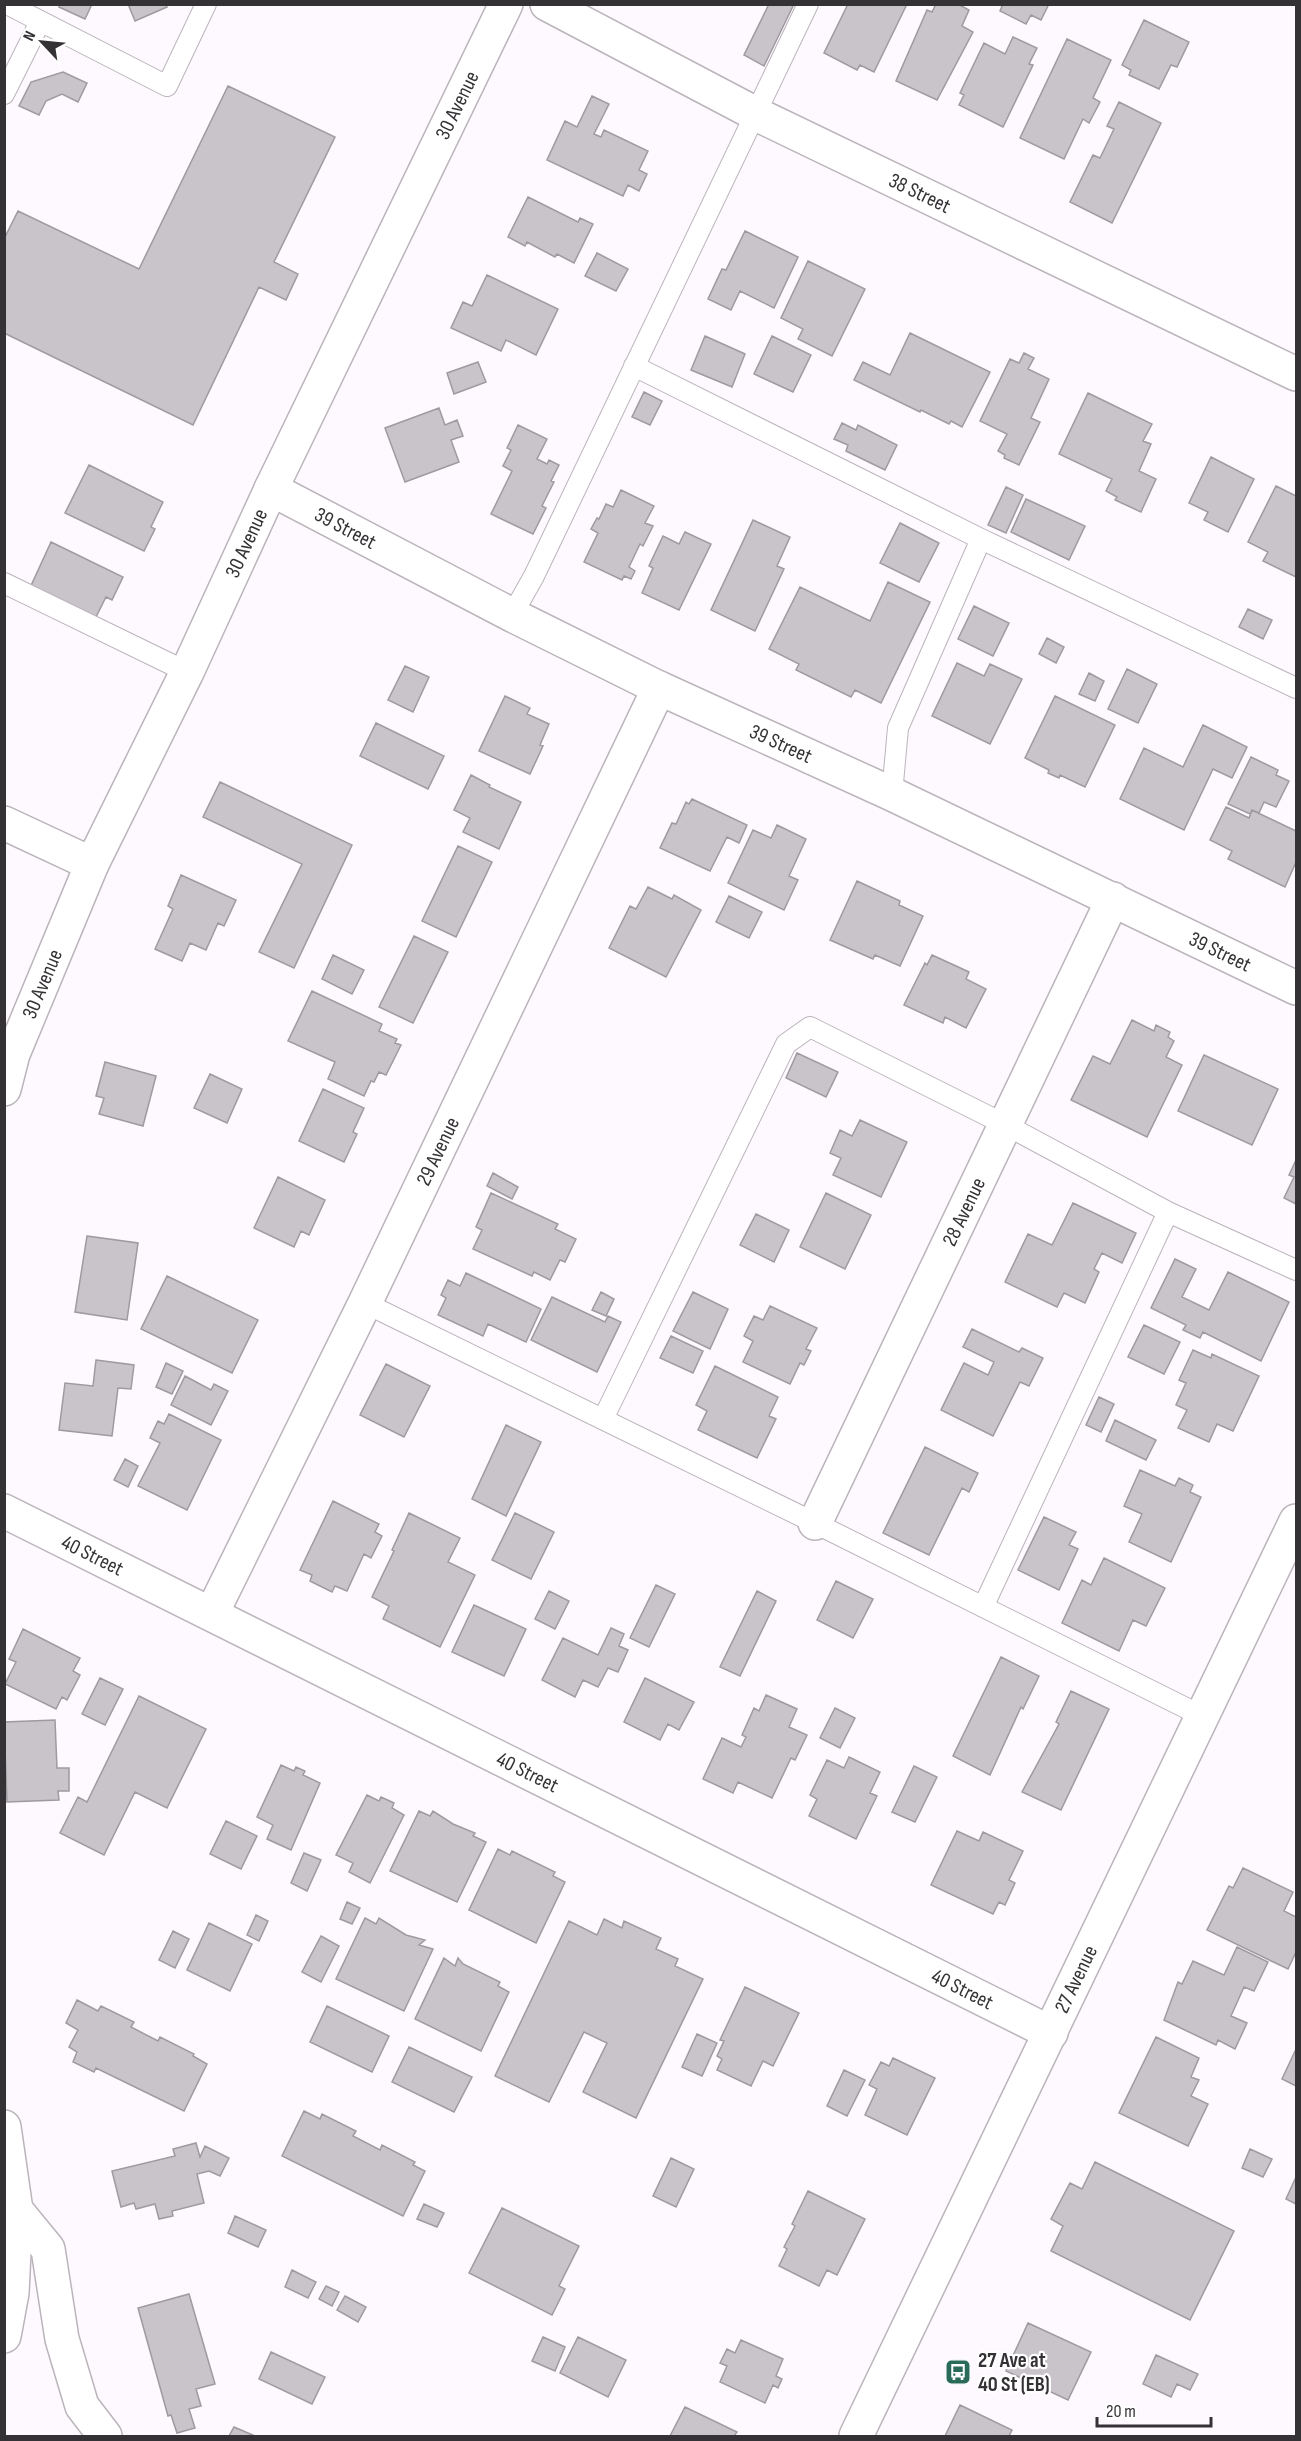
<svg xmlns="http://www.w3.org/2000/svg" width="1301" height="2441" font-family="'Sofia Sans Condensed',sans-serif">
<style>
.building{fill:#c9c3ca;stroke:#9f99a0;stroke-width:1.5}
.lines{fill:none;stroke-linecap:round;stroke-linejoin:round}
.lane-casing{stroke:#bbb4bb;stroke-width:22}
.street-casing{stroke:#bbb4bb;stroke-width:36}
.secondary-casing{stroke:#bbb4bb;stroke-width:36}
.lane{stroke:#fff;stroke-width:20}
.street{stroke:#fff;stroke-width:33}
.secondary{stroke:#fff;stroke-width:33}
.labels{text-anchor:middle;stroke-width:4.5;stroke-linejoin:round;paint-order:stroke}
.street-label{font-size:21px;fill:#353235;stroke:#fff}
.poi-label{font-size:21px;font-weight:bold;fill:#353235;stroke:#fff;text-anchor:start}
</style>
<rect width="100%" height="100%" fill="#fef9ff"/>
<!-- building -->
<path class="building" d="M60,4H92L85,19L59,7Z
M128,4H166L167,7L135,21Z
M769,4H794L764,66L744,55Z
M848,4H907L874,72L860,65L857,70L824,53Z
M936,4H958L969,10L962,26L973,32L937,100L896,81L927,10L932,12Z
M1003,4H1049L1041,20L1031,15L1026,24L1000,11Z
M1144,20L1189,42L1177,67L1171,65L1159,89L1129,75L1131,70L1122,65Z
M1013,37L1037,48L1029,64L1033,65L1003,127L959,105L964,95L960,93L984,43L1005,54Z
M1067,39L1111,60L1093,98L1100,102L1089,123L1083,119L1064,159L1020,138Z
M63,72L87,83L78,102L62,94L46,101L39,115L19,106L31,82Z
M228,86L335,137L274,262L298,274L286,300L259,287L193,425L4,333V239L18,211L139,269Z
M592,96L609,104L594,134L601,137L604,130L648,151L639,170L647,174L639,191L628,185L623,196L547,160L565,121L577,127Z
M1119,102L1161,123L1112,223L1070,202L1093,155L1100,158L1114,129L1107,126Z
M528,197L578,222L580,218L593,224L574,263L557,254L555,257L527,242L525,246L508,237Z
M745,231L798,257L774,308L740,291L731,310L708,299L722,269L726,270Z
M597,253L628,269L616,291L585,276Z
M808,261L865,289L832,356L798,339L803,329L781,318Z
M487,275L558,309L536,355L506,340L501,351L451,328L463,302L472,306Z
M910,333L990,372L962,427L951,421L949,424L921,410L920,412L854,380L863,362L890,375Z
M705,336L745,354L732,387L691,370Z
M772,336L811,355L793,392L754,374Z
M1024,353L1034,358L1028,369L1049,379L1031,418L1040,422L1019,465L1004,458L1005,455L998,451L1007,434L980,421L1010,359L1019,363Z
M478,362L486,382L454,394L447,373Z
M644,392L662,401L650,425L632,417Z
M1088,393L1152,424L1143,441L1151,444L1139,471L1156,479L1141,512L1115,500L1117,497L1106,491L1112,479L1059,454Z
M439,408L445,425L457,420L463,436L451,440L459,462L405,482L385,428Z
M842,423L856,430L858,425L897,445L885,470L846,451L848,445L834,439Z
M518,425L547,439L537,459L547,464L549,460L559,465L551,481L554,482L542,506L546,508L533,534L491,514L512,471L503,466L511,450L507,448Z
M1211,457L1254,479L1228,532L1204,520L1208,512L1189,503Z
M89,465L163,502L151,527L155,529L144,551L65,513Z
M1276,486L1296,496V577L1263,561L1268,552L1248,542Z
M1006,487L1023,495L1006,533L988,525Z
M621,490L654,506L645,523L653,526L643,546L640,544L629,567L635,571L631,579L624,576L622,580L584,562L598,533L591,529L597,518L599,519L606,504L613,507Z
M1026,499L1085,526L1069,560L1011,532Z
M753,520L790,537L777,566L784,569L755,631L711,610Z
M900,523L939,543L919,582L880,563Z
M685,532L711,544L679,610L642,593L653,568L649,566L663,536L679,544Z
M51,542L123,577L112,600L106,597L94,621L29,590Z
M888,582L930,602L881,703L855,690L851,697L796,670L799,664L769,649L800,587L870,621Z
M974,606L1009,623L993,656L958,639Z
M1248,609L1272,620L1263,639L1239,627Z
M1047,638L1064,647L1056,663L1039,654Z
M957,663L984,676L990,664L1022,679L990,744L932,716Z
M405,666L429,677L413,712L388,700Z
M1127,669L1157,684L1138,723L1108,709Z
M1089,673L1104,681L1095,701L1079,694Z
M505,696L530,708L527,714L549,724L540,745L543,746L530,774L479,751Z
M1055,696L1115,725L1085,787L1060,775L1059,778L1048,773L1049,770L1025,758Z
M376,723L444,756L428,789L360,756Z
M1203,725L1247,747L1232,778L1213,769L1184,830L1120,799L1144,748L1183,767Z
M1251,757L1278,770L1276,775L1289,781L1276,807L1264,802L1259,813L1252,810L1250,814L1228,804Z
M471,775L490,785L489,787L521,802L499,849L463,832L470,818L454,810Z
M220,782L352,845L294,968L259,952L302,864L203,817Z
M692,799L747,825L739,843L727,837L710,871L660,848L672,823L676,824L686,802L689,804Z
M1226,807L1249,818L1252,810L1296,831V862L1285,887L1228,859L1232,851L1210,840Z
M777,825L806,839L789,876L798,880L784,910L728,883L753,830L771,838Z
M458,846L492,862L456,937L422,921Z
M181,875L236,900L224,926L218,923L206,950L190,943L182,961L155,949L173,909L168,906Z
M857,881L900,901L899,905L923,916L900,966L875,955L873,959L830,940Z
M648,887L672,899L674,895L701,910L666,977L609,948L630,906L636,909Z
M729,896L762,912L749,938L716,922Z
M414,936L448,952L413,1023L379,1007Z
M333,955L364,970L352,994L322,979Z
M932,955L969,972L966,979L986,989L966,1028L945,1017L943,1023L904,1005L925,963L927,965Z
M312,991L382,1024L379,1031L397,1039L395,1043L401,1045L386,1075L379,1072L374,1082L371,1081L364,1096L328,1079L335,1062L288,1041Z
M1132,1020L1154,1031L1156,1025L1170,1032L1168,1037L1174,1041L1166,1057L1182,1065L1147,1137L1071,1100L1093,1056L1110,1064Z
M797,1053L838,1072L826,1097L786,1078Z
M1204,1055L1278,1089L1252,1145L1178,1111Z
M105,1062L156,1076L143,1126L99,1114L104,1098L96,1096Z
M210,1074L242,1089L227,1123L194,1108Z
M323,1089L364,1108L353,1132L357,1134L344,1162L299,1141Z
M860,1120L907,1142L881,1197L833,1175L841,1158L830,1153L840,1130L852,1136Z
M1296,1160V1204L1284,1198L1294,1177L1289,1175Z
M493,1173L518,1187L512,1199L487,1186Z
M278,1177L325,1200L309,1235L301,1231L294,1247L254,1228Z
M491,1193L558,1224L555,1229L576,1239L565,1262L560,1260L550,1280L534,1272L532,1276L473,1249L482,1230L476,1227Z
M826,1193L871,1215L845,1269L800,1247Z
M1073,1203L1136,1233L1122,1263L1102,1253L1094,1269L1099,1272L1085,1303L1064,1293L1057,1307L1005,1282L1028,1234L1052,1245Z
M756,1214L789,1230L774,1262L740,1245Z
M87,1236L138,1243L127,1320L75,1312Z
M1175,1259L1196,1269L1182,1297L1209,1310L1228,1272L1289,1302L1261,1361L1203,1332L1200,1338L1183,1330L1186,1325L1151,1308Z
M466,1273L541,1309L526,1342L488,1324L483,1336L438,1315L446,1298L441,1295L448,1280L460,1286Z
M167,1276L258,1320L232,1373L141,1329Z
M601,1292L614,1299L606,1316L592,1310Z
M693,1292L728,1309L710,1349L673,1331Z
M552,1297L605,1322L608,1316L621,1322L597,1372L531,1340Z
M770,1306L817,1328L806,1349L811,1351L804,1365L800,1363L790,1384L743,1362L753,1341L744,1336L754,1316L763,1320Z
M1144,1325L1180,1342L1164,1374L1128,1357Z
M972,1329L1019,1352L1022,1348L1043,1358L1029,1386L1020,1382L993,1436L941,1410L964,1363L988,1375L994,1362L963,1347Z
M671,1336L703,1351L693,1373L660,1358Z
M1193,1350L1211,1358L1212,1354L1259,1376L1233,1431L1217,1424L1209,1442L1178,1428L1187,1410L1176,1405L1186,1383L1179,1380Z
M96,1360L134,1365L131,1389L118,1388L112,1436L59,1430L65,1383L93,1386Z
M166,1363L183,1371L172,1394L156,1387Z
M386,1364L430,1386L404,1437L360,1415Z
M715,1366L778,1397L769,1416L776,1419L757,1458L698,1430L707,1411L696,1405Z
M185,1376L211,1390L214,1384L228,1391L211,1425L171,1405Z
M1099,1397L1114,1404L1101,1432L1086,1425Z
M169,1414L221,1440L187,1510L138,1486L160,1443L150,1438L158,1421L164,1424Z
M1115,1420L1156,1440L1146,1460L1106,1441Z
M506,1425L541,1442L506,1516L472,1499Z
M925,1447L978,1473L969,1492L962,1488L929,1555L883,1533Z
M125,1459L138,1466L128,1487L114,1480Z
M1140,1470L1175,1486L1179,1478L1193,1485L1190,1492L1201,1497L1171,1562L1129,1542L1142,1514L1124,1506Z
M333,1501L379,1524L375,1532L382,1536L371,1558L364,1554L347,1591L335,1586L332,1592L310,1581L312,1575L300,1570Z
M409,1513L460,1538L448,1562L475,1575L440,1647L383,1619L389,1606L372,1597L394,1551L392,1550Z
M515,1513L554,1532L531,1579L492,1560Z
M1044,1517L1076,1532L1069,1545L1078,1549L1059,1590L1018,1570Z
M1104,1558L1165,1588L1146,1626L1133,1620L1119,1651L1062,1623L1082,1580L1091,1585Z
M836,1581L873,1599L853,1638L817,1620Z
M656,1585L675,1594L649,1647L630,1638Z
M549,1591L569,1601L555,1629L535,1619Z
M757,1591L776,1601L740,1676L720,1667Z
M474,1605L526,1629L504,1676L452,1652Z
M611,1628L624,1634L619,1646L628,1650L618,1672L608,1668L598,1687L583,1680L575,1697L542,1680L563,1638L598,1655Z
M23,1629L80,1658L73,1671L80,1675L67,1700L62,1697L56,1709L5,1684L16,1662L9,1659Z
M1001,1657L1039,1676L1023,1709L1021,1707L990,1775L953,1756Z
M100,1678L123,1689L105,1725L82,1714Z
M645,1678L694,1702L679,1730L668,1724L660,1740L624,1722Z
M1071,1691L1109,1709L1061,1810L1022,1792L1059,1724L1056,1722Z
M766,1695L797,1709L789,1727L807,1735L795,1760L791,1758L772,1798L738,1782L733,1793L703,1779L722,1738L741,1747L746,1737L742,1735L754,1708L759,1711Z
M139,1696L206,1729L167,1808L135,1792L104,1855L60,1833L78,1797L87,1802Z
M835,1708L855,1718L840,1748L820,1738Z
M55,1720L57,1768H69V1791H58L59,1800L7,1802L4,1722Z
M849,1757L880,1772L870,1793L877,1796L856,1839L809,1816L817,1799L810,1795L827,1760L844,1768Z
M281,1765L294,1771L296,1767L305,1771L303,1775L320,1783L291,1850L267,1839L273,1825L257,1817Z
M914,1766L937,1777L915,1822L892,1812Z
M367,1795L379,1801L381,1797L394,1803L392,1808L404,1815L370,1883L349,1872L353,1863L336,1855Z
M419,1811L430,1816L433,1811L453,1824L475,1833L473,1836L486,1842L457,1902L390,1871Z
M226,1821L257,1836L241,1869L210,1854Z
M957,1831L979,1841L983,1832L1023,1851L1009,1880L1015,1883L1005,1905L999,1902L993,1914L931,1885Z
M498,1849L510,1855L512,1851L555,1872L553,1876L565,1882L536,1943L469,1910Z
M304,1853L321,1860L307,1891L291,1883Z
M1243,1868L1293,1892L1284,1911L1296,1917V1952L1288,1969L1207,1930L1229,1886L1233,1888Z
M347,1902L360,1908L352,1924L340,1919Z
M256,1915L268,1921L259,1941L247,1935Z
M365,1918L376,1924L379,1918L406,1935L425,1940L419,1945L433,1949L404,2011L336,1979Z
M604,1919L622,1928L624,1921L661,1938L656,1949L678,1959L675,1966L703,1979L636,2118L583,2092L607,2043L584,2032L549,2102L495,2076L569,1921L597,1935Z
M209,1923L252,1944L230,1991L187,1970Z
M173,1931L189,1939L175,1968L159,1960Z
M321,1936L339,1946L321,1982L302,1972Z
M1237,1947L1268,1962L1254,1991L1244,1987L1231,2016L1247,2023L1235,2049L1218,2040L1216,2045L1164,2020L1178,1982L1182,1984L1193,1961L1224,1975Z
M444,1958L455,1966L458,1958L463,1964L500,1982L498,1986L509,1992L481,2051L415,2019Z
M745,1987L799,2013L773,2066L763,2061L751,2086L717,2070L722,2059L717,2056L724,2041L720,2040Z
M77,2000L98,2011L101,2006L134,2022L131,2027L158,2041L160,2037L194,2054L193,2056L207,2064L184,2111L96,2068L94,2072L73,2062L77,2052L69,2047L78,2030L66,2023Z
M327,2006L389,2036L372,2072L310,2042Z
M697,2034L717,2043L702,2076L682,2067Z
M1156,2037L1199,2058L1191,2077L1199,2080L1191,2096L1208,2104L1188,2146L1119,2113Z
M409,2047L472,2077L454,2112L392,2082Z
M1296,2049V2086L1282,2079Z
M893,2058L935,2078L907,2135L865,2115L877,2089L869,2085L881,2062L889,2066Z
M844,2070L865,2080L847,2116L827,2106Z
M304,2111L320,2119L322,2114L356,2131L353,2136L380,2150L382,2145L415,2162L413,2165L425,2171L403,2216L282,2156Z
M196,2143L200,2157L205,2146L229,2158L220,2176L209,2171L197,2174L204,2203L172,2211L173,2216L159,2219L155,2204L136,2209L134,2203L121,2207L112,2171L175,2156L173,2149Z
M1250,2149L1272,2159L1263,2177L1242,2168Z
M671,2158L694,2169L676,2207L653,2196Z
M1095,2162L1234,2231L1190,2320L1051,2251L1063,2226L1051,2219L1070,2183L1082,2189Z
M1296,2177V2204L1286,2199Z
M808,2191L865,2219L837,2275L827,2270L819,2286L779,2266L787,2249L784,2247L795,2226L792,2224Z
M424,2204L444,2213L437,2227L417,2219Z
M502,2208L579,2246L559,2286L565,2289L552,2315L469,2273Z
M235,2216L266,2230L258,2247L228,2233Z
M292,2270L316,2282L308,2298L285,2287Z
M326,2286L339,2292L332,2306L319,2299Z
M189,2294L215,2384L196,2389L201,2406L189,2409L195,2428L177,2433L171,2415L168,2416L138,2308Z
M345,2296L366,2307L358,2322L337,2310Z
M1028,2323L1091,2352L1068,2400L1006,2371Z
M543,2337L565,2347L555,2371L532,2361Z
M578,2337L626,2360L608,2397L560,2373Z
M741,2340L783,2359L776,2376L782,2379L778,2388L773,2385L765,2403L720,2382L727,2366L720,2363L727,2349L735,2353Z
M271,2352L325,2377L312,2404L259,2379Z
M1156,2355L1198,2374L1190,2390L1177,2384L1171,2397L1143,2384Z
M960,2405L1012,2430L1009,2436H945Z
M685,2407L737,2432L734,2436H670Z
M234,2427L255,2436H229Z"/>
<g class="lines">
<!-- lane casing -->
<g class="lane-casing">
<path id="lane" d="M7,4L167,86L206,4
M4,94L40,22
M634,366L981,539L1296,688
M4,583L187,672
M512,615L534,576L808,4
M892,794L898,728L981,539
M365,1303L815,1523L1202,1716
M603,1419L786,1044L810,1027L1004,1124L1168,1212L1296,1270
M983,1607L1168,1212"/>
</g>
<!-- street casing -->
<g class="street-casing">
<g id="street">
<path id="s1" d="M547,4L756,114L1296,374"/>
<path id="s2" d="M271,489L512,615L659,688L892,794L1296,988"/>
<path d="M4,823L92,864"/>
<path id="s3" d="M4,1511L1051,2033"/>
<path id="s4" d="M815,1523L1113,899"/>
<path id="s5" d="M212,1613L365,1303L659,688"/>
<path id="s6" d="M856,2436L1296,1521"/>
</g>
</g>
<!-- secondary casing -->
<g class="secondary-casing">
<g id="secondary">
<path id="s7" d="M4,1089L13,1054L92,864L187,672L271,489L506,4"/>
<path d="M4,2127L16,2210L12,2293L4,2336"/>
<path d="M16,2210L48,2249L62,2339L82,2406L105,2436"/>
</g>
</g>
<!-- lane -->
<use href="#lane" class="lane"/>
<!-- street -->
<use href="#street" class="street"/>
<!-- secondary -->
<use href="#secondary" class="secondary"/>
</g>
<!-- icons -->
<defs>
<g id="bus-square" transform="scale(1.35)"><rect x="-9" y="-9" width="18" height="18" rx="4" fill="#2a6a58" stroke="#fff"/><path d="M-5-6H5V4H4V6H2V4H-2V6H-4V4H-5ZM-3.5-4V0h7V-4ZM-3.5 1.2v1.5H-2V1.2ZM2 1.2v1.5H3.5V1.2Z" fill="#fff"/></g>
</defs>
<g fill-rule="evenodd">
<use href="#bus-square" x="958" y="2372"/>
</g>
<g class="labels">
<!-- street labels -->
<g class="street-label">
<text dy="7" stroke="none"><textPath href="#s7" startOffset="1084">30 Avenue</textPath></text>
<text dy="7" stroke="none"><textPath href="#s1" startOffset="418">38 Street</textPath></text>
<text dy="7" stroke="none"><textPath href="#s2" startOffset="84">39 Street</textPath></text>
<text dy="7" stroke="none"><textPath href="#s7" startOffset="598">30 Avenue</textPath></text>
<text dy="7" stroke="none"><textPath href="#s2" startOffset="570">39 Street</textPath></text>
<text dy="7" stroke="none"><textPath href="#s2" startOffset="1056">39 Street</textPath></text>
<text dy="7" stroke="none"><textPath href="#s7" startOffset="112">30 Avenue</textPath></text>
<text dy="7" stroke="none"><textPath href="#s5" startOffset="514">29 Avenue</textPath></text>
<text dy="7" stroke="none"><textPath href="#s4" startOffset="345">28 Avenue</textPath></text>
<text dy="7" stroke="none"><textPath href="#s3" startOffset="99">40 Street</textPath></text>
<text dy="7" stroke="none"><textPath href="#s3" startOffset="585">40 Street</textPath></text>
<text dy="7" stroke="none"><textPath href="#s6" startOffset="507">27 Avenue</textPath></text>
<text dy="7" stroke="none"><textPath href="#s3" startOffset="1071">40 Street</textPath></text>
</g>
<!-- poi labels -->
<g class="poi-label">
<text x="978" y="2367">27 Ave at<tspan x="978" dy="24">40 St (EB)</tspan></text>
</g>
</g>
<!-- border -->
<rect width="1301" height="2441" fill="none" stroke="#353235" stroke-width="12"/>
<!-- north arrow -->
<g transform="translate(42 42) rotate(296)" stroke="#ffffff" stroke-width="4.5" paint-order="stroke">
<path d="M0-4.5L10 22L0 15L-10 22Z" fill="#353235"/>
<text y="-9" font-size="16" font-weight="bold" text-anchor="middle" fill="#353235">N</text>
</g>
<!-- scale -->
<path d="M1097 2417v9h114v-9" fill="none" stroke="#353235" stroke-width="3"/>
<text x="1106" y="2417" font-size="18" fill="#353235" stroke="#ffffff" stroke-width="4.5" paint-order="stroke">20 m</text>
</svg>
